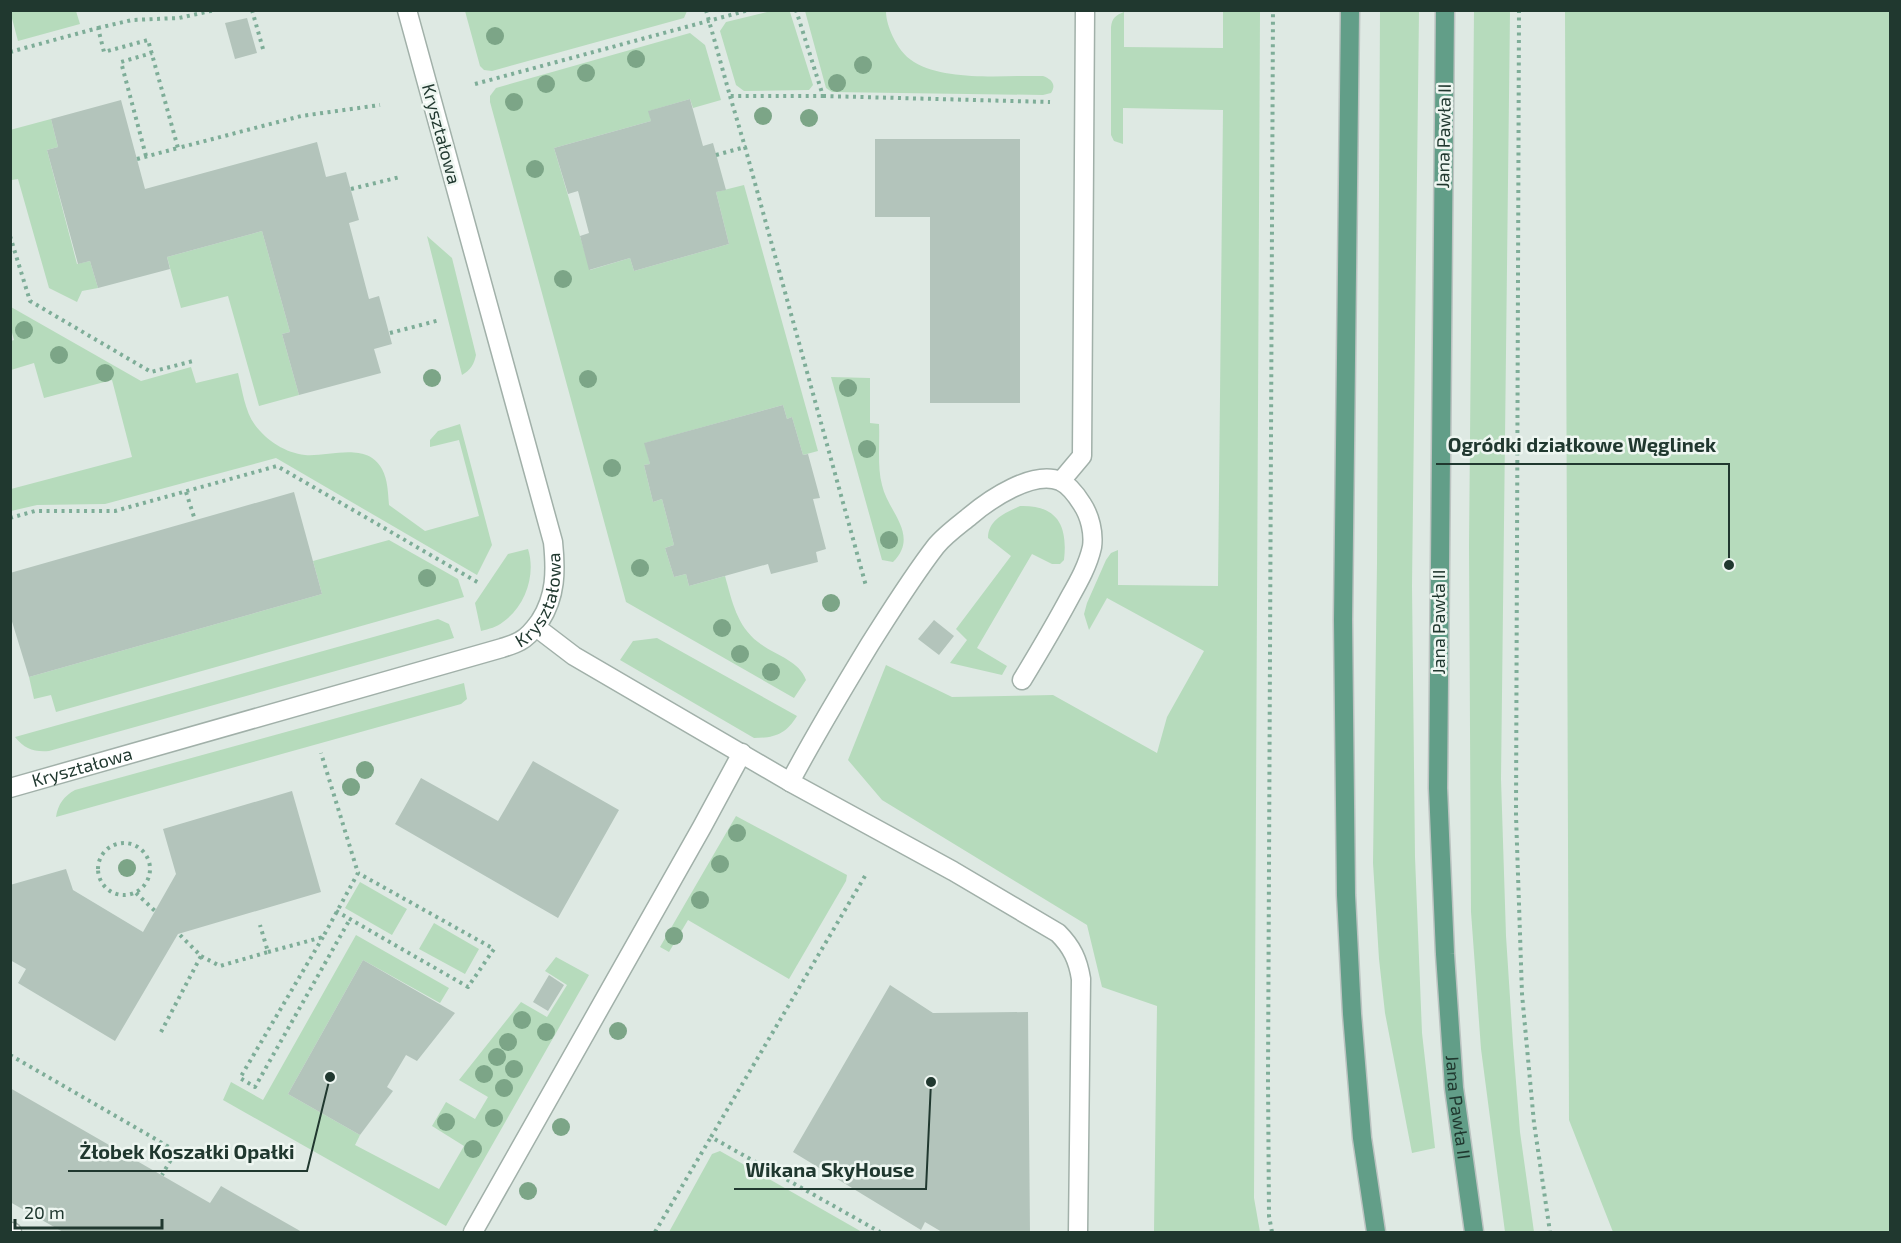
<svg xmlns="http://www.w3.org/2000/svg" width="1901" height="1243" font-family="'Exo 2',sans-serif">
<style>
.green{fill:#b6dbbc}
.building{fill:#b3c4bb}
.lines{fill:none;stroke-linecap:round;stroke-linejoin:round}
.minor-casing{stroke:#a1b0a9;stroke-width:21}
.major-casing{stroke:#bcc3c1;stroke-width:21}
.path{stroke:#7ead98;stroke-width:4;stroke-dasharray:3 4.5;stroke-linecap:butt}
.minor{stroke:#fff;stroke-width:18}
.major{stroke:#629e88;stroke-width:18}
.tree{fill:#7ca587}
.labels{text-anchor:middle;stroke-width:5;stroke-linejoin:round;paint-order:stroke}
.street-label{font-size:18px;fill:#20382f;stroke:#eef6f1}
.leader{fill:none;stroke:#20382f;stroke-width:2}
.callout-dot{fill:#20382f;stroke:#eef6f1;stroke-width:2}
.callout-label{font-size:20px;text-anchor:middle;font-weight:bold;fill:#20382f;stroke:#eef6f1;stroke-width:5;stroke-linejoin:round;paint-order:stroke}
</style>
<rect width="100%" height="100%" fill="#dee9e3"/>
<!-- green -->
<path class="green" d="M10,11H76L80,24L18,41Z
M465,11V10L687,11L684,18L492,71L484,70L480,66Z
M771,11H788L790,12L813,85L809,90L744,91L736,85L720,31L726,22Z
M805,11H886C886,20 889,28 893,37C898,47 904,56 914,62C947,82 1005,75 1043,76C1051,79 1057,84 1051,93L1043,95L832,92L826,88Z
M1223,11H1260L1254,1198L1260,1232H1154L1157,1006L1102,987L1087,925L882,800L848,760L886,665L952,697L1053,695L1157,753L1167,717L1204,651L1107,598L1089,630L1084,614L1087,603L1106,560L1111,553L1118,550V585L1218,586L1223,110L1123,108V144L1114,141L1111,135V27C1112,18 1116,15 1124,12V47L1223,48Z
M1380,11H1419L1412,586L1415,857L1422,1033L1435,1148L1412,1153L1385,1013L1379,959L1373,863L1377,563Z
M1474,11H1510L1501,779L1506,936L1513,1044L1520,1132L1534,1232H1505L1481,1049L1471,912L1469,546Z
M1565,11H1890V1232H1613L1569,1120Z
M690,33L705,45L721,100L693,108L690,99L649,111L651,121L554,148L590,270L630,258L634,271L729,244L716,192L744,185L818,451L803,455L792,417L787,419L783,405L645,443L650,464L644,465L653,502L662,499L674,545L665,548L674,577L686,574L689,586L725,576C732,601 737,626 758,642C774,655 799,660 806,680L794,698L626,602L490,102V96L496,88Z
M51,119L58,147L47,150L77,264L90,261L98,288L82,291L77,302L49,288L18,179L12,180L11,175L10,130Z
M262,231L290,332L282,334L299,395L259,406L228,296L181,308L167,257Z
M427,236L452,258L476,355C474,364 471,370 462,375Z
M11,307L141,381L191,367L196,383L238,373C242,389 245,412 255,425C267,441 286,453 305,455C329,457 367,441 382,469C388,480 388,494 389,505L425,531L479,516L459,440L430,447V440L438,431L460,424L492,545L477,575L276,458L105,504L37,505L11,511V489L132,457L112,380L44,398L34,363L11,370V341L14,340L11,329Z
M831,377L870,378V423L879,424C880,443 877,466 882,485C888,512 920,535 893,562L882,560Z
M1020,506C1057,505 1068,525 1064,560L1060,564H1052L1032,554L977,648L1007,666L1002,675L950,663L967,640L956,629L1011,556L988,538C988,520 1005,513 1020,506Z
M389,540L458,579L464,597L56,712L51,695L34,699L29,677L322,594L313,561Z
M528,549C536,574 526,606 503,622C497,627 489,629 481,631L475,603L508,554Z
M438,619L449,624L454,638L49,751C33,752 25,749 15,737Z
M657,638L797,716C786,734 775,738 754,738L620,660L633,641Z
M464,683L467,699L461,704L56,817C58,804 64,796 75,790Z
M736,816L847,875L846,881L789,979L688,920L669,952L660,947Z
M360,882L407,909L392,935L345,908Z
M434,923L479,949L465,974L419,949Z
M356,935L449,988L440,1003L363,960L288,1094L360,1135L355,1145L439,1189L464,1146L432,1126L446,1102L475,1119L488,1097L459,1080L521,1002L547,1017L567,985L545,971L556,957L589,975L446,1226L223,1100L231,1082L263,1100Z
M720,1151L862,1232H669L712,1154Z"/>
<!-- building -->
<path class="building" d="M247,18L257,53L235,59L225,23Z
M690,99L703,146L713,143L726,190L716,192L729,244L634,271L630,258L589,270L580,236L589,233L578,191L568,194L554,148L651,121L648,111Z
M121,100L145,189L317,142L326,177L346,172L359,220L349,223L369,299L379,296L392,344L374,349L381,373L299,395L282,334L290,332L262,231L167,257L170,269L98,288L90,261L78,264L47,150L58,147L51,119Z
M875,139H1020V403H930V217H875Z
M783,405L787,419L792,417L803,455L808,454L820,498L813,499L826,549L816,552L818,562L771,574L768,564L689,586L686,574L674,577L665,548L674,545L662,499L653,502L644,465L650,464L644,443Z
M294,492L322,594L29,677L10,615V573Z
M934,620L954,636L939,655L918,639Z
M533,761L619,810L558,918L395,824L421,778L498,821Z
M292,791L321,892L178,934L115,1041L18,983L26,969L10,960V885L66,869L73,890L143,932L176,874L163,829Z
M363,960L455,1013L417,1061L406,1055L387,1087L393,1091L360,1135L288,1094Z
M549,975L564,985L548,1011L533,1002Z
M890,985L933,1013L1028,1012L1030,1232H942L925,1222L921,1230L793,1152Z
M10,1088L210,1203L221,1186L302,1232H63L10,1202Z"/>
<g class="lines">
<!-- minor casing -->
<g class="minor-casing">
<g id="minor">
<path d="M1061,481L1082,456L1085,10"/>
<path d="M536,627L574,656L790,782L953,871L1058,933C1072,947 1078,960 1081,979L1078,1232"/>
<path d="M790,782C815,735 842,690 870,644C891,611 912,577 936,546C945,535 959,525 970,516C990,499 1033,470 1060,481C1069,485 1077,496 1082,504C1090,516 1094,533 1092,547C1088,565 1079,581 1070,597C1055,625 1039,652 1022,680"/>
<path id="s1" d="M10,788L502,648C508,646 515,644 520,641C528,637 535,628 540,621C556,596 556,571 553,542L407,10"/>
<path d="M10,1232H12"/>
<path d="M473,1232L702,827L742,753"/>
</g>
</g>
<!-- major casing -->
<g class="major-casing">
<g id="major">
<path d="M1350,10L1343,620L1346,895L1352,1014L1362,1138L1376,1232"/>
<path id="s2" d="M1445,10L1438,788L1445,954L1454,1088L1474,1232"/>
</g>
</g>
<!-- path -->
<path class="path" d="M252,10L263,49
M706,10L730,96H823L796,10
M1519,10L1516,815L1522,994L1534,1123L1550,1232
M98,28L132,20L179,18L215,10
M10,52L98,28L104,52L148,40L178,148L301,116L380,105
M475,84L749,10
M730,96L745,147
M823,96L1050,102
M716,155L745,147L866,586
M146,156L121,62L152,53
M137,159L178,148
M351,189L400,177
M10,236L30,301L151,372L193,361
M390,333L440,320
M186,492L195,520
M10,518L35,511H115L277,466L479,583
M98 869a26 26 0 1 1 52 0a26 26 0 1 1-52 0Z
M865,876L711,1137L880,1232
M136,893L155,911
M336,911L468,987L494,949L358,873
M323,937L240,1078L255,1087L350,919
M268,952L323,937L358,873L321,753
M201,956L220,966L268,952L260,925
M161,1032L201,956L179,934
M10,1055L176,1151L162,1175
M655,1232L711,1137
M1272,1232L1269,1216L1268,1079L1273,10"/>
<!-- minor -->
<use href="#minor" class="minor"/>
<!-- major -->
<use href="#major" class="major"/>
</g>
<!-- trees -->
<g class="tree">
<circle cx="495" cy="36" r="9"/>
<circle cx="636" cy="59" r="9"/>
<circle cx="863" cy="65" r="9"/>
<circle cx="586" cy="73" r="9"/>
<circle cx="837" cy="83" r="9"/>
<circle cx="546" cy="84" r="9"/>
<circle cx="514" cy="102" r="9"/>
<circle cx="763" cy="116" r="9"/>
<circle cx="809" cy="118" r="9"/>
<circle cx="535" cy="169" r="9"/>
<circle cx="563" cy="279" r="9"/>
<circle cx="24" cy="330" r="9"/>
<circle cx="59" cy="355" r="9"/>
<circle cx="105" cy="373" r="9"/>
<circle cx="432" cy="378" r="9"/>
<circle cx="588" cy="379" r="9"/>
<circle cx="848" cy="388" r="9"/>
<circle cx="867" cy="449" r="9"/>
<circle cx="612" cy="468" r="9"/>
<circle cx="889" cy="540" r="9"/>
<circle cx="640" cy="568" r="9"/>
<circle cx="427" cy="578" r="9"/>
<circle cx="831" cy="603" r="9"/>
<circle cx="722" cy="628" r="9"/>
<circle cx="740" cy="654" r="9"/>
<circle cx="771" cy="672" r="9"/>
<circle cx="365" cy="770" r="9"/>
<circle cx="351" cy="787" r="9"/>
<circle cx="737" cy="833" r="9"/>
<circle cx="720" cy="864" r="9"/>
<circle cx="127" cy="868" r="9"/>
<circle cx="700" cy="900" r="9"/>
<circle cx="674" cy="936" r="9"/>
<circle cx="522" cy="1020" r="9"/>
<circle cx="618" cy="1031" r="9"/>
<circle cx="546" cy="1032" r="9"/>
<circle cx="508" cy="1042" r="9"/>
<circle cx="497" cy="1057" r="9"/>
<circle cx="514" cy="1069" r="9"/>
<circle cx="484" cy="1074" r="9"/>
<circle cx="504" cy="1088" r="9"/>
<circle cx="494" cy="1118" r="9"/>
<circle cx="446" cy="1122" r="9"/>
<circle cx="561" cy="1127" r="9"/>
<circle cx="473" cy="1149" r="9"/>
<circle cx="528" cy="1191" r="9"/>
</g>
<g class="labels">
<!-- street labels -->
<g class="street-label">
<text transform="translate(441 134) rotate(75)" y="6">Kryształowa</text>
<text transform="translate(1444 136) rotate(-89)" y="6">Jana Pawła II</text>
<text dy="6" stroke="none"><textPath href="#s1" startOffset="579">Kryształowa</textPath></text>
<text transform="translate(1439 622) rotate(-90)" y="6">Jana Pawła II</text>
<text dy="6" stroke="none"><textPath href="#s1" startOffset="75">Kryształowa</textPath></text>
<text dy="6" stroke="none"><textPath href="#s2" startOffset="1098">Jana Pawła II</textPath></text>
</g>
</g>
<!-- callouts -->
<path class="leader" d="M1729 565L1729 464H1436M330 1077L307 1171H68M931 1082L926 1189H734"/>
<g class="callout-dot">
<circle cx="1729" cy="565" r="6"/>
<circle cx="330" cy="1077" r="6"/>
<circle cx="931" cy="1082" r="6"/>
</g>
<g class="callout-label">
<text x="1582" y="452">Ogródki działkowe Węglinek</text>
<text x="187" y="1159">Żłobek Koszałki Opałki</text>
<text x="830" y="1177">Wikana SkyHouse</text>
</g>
<!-- border -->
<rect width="1901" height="1243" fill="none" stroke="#20382f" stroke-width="24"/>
<!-- scale -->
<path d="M15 1219v9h147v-9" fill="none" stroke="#20382f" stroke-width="3"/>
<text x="24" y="1219" font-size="18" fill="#20382f" stroke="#eef6f1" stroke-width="4.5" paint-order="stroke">20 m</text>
</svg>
